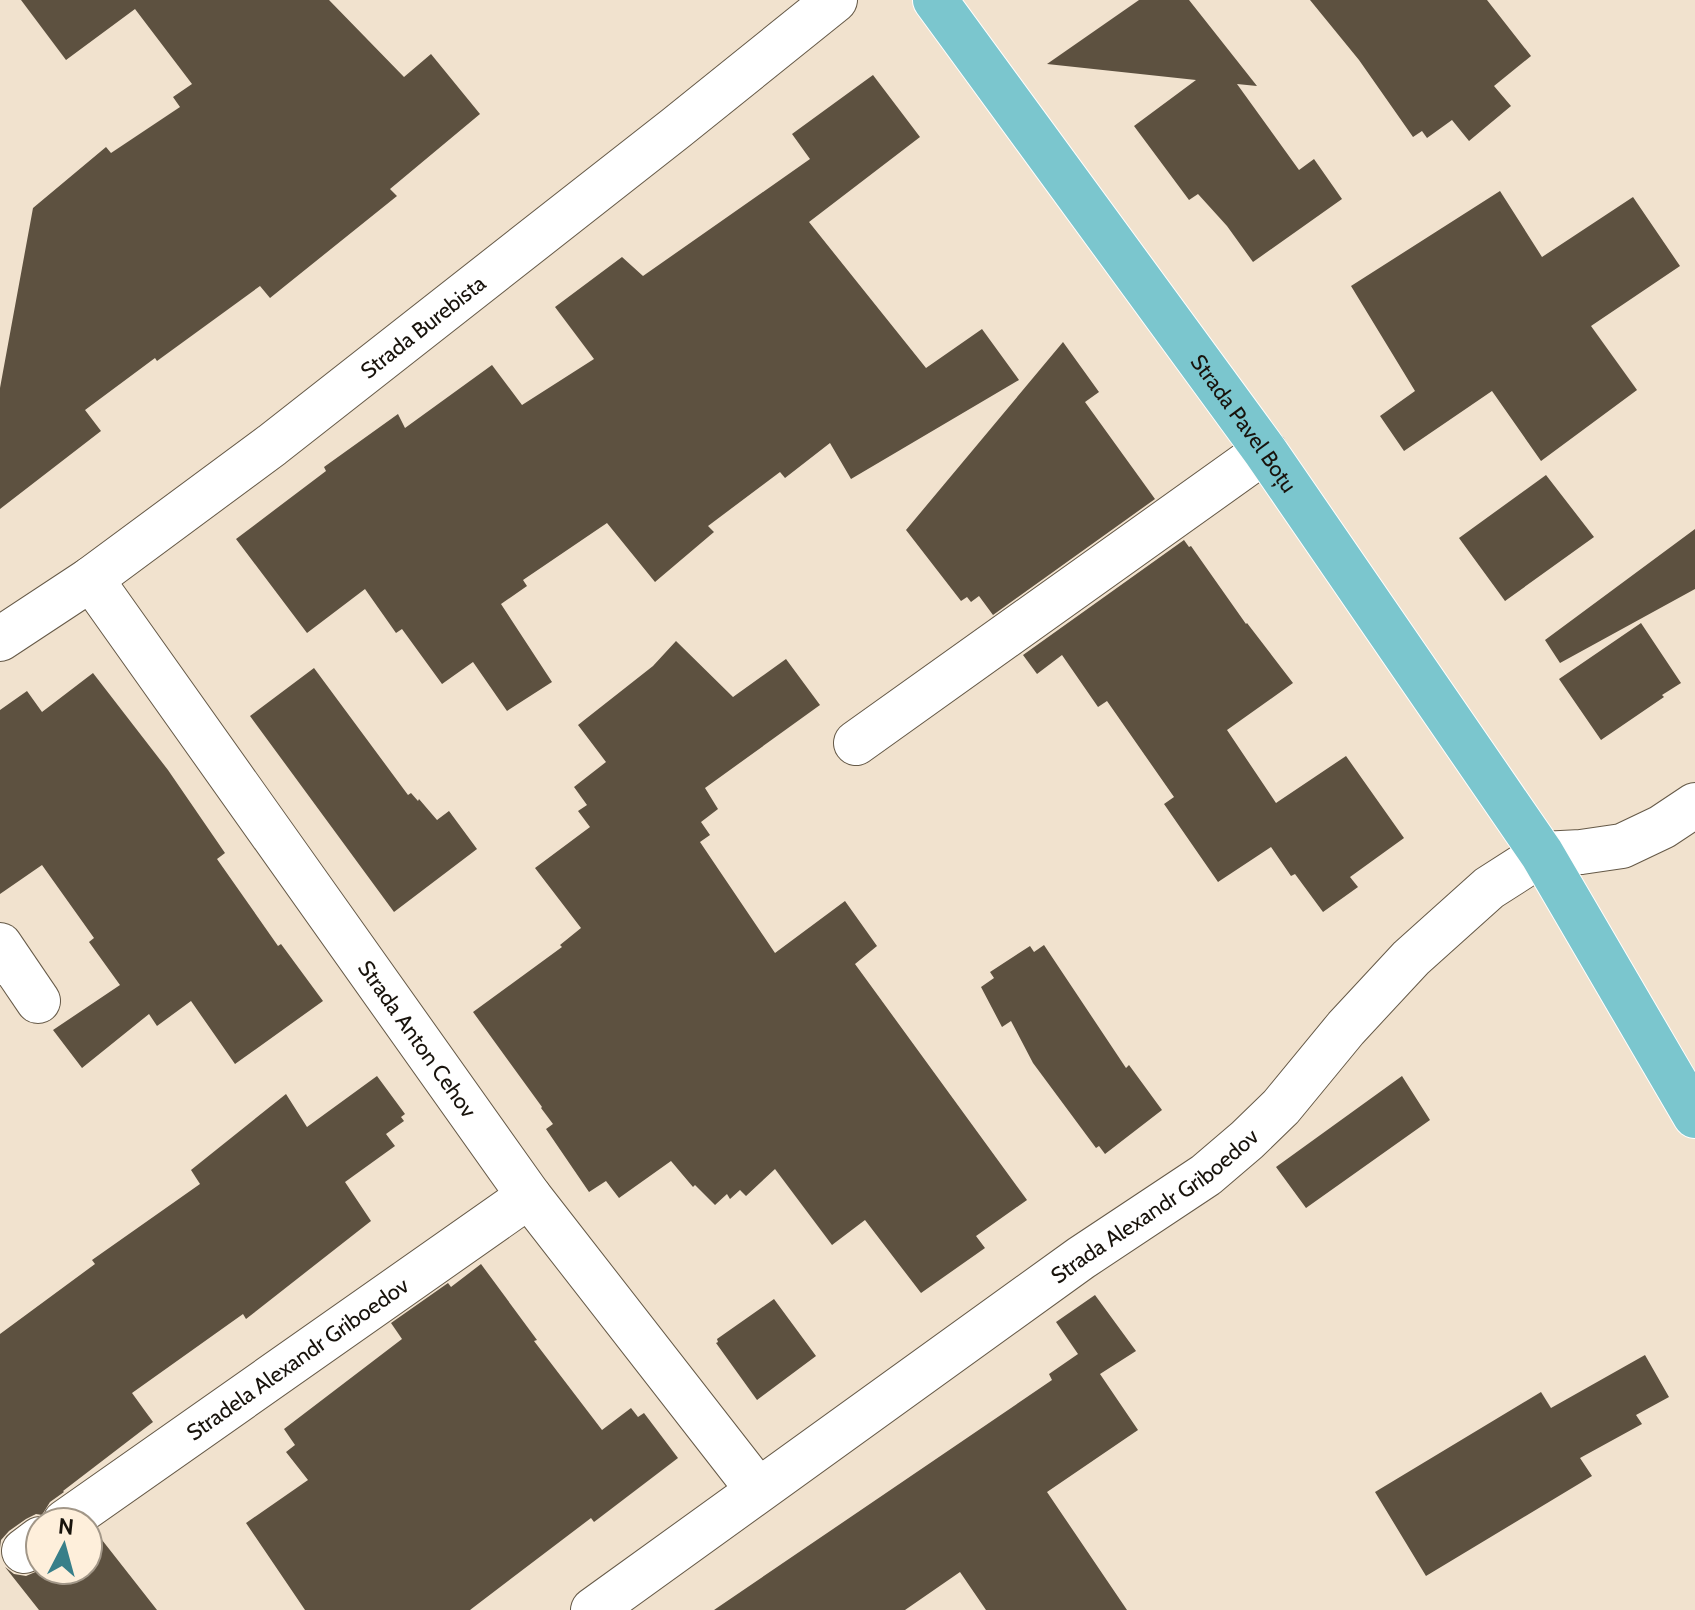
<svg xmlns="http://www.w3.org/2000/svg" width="1695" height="1610" font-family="Cabin,sans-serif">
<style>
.building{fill:#5d5140}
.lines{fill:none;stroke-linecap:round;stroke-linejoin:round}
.minor-casing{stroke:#655947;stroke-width:46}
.major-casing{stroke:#fff;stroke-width:46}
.minor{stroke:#fff;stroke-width:44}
.major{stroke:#7bc6ce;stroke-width:44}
.labels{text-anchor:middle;stroke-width:8;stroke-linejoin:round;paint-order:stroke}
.street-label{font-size:22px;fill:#18130c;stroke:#feefdb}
</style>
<rect width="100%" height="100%" fill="#f1e2ce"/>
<!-- building -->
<path class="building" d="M21,0H329L404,77L431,54L480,114L390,189L397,196L270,298L260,286L157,361L155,358L85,410L101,431L0,509V388L33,208L106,147L111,153L180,107L173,97L192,84L135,9L66,60Z
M1139,0H1189L1257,86L1237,84L1299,170L1314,159L1342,199L1253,262L1227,226L1198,194L1189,200L1134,126L1196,80L1047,64Z
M1310,0H1487L1531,56L1494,86L1511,106L1469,141L1452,120L1427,138L1422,131L1413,137L1359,60Z
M873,75L920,137L809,222L926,368L982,329L1019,380L851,479L830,443L785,478L780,472L708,526L714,532L655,582L607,523L523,580L527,586L501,604L552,682L507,711L473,662L442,684L402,629L396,633L365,589L307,633L236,539L326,471L324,467L398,414L405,428L492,365L522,405L594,359L555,307L622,257L643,276L810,159L792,134Z
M1500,191L1542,257L1633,197L1680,266L1591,326L1637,390L1541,461L1492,391L1404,451L1380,416L1415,391L1351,286Z
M1063,342L1099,392L1085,402L1155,499L993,615L979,596L971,602L967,597L961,601L906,530Z
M1546,475L1594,537L1505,601L1459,538Z
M1695,529V589L1560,663L1545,640Z
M1184,540L1189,547L1191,546L1246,624L1247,623L1293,683L1227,730L1276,803L1346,756L1404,838L1350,877L1358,887L1323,912L1295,874L1291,876L1271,847L1218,882L1164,804L1174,797L1107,701L1098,707L1062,655L1037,674L1023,655Z
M1641,623L1681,683L1662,695L1664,697L1601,740L1559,679Z
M676,641L733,697L786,659L820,705L705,788L718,809L701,822L710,835L700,842L775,953L845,901L877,946L855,964L1027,1200L976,1236L985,1248L921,1293L865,1220L832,1245L775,1169L746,1196L740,1190L730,1199L727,1194L715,1205L695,1185L693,1187L671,1161L619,1198L606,1181L589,1192L546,1129L553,1124L541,1108L542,1107L473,1012L562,947L560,945L581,928L535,868L590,827L578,811L587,805L574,787L606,762L578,725L653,666Z
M314,668L408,795L411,793L418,801L419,799L437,820L449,811L477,849L394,912L250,716Z
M93,673L168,770L225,853L217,859L278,946L281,944L323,1001L235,1064L191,1001L157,1026L149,1014L82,1068L53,1030L120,985L89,942L94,938L42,865L0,894V710L27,691L42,712Z
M1044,945L1126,1068L1129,1065L1162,1110L1105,1154L1099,1146L1096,1148L1033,1063L1011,1021L1002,1027L981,987L994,978L990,972L1030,946L1034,952Z
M377,1076L405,1114L401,1117L404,1121L386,1134L395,1146L345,1182L371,1221L246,1319L243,1314L132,1393L153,1422L63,1491L64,1492L50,1502L42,1515L36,1514L26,1519L9,1531L1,1540L0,1548V1334L95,1264L92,1260L200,1184L191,1170L286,1094L307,1127Z
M1402,1076L1430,1120L1306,1208L1276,1167Z
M481,1264L537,1340L534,1341L602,1430L631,1408L638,1417L644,1413L678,1458L594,1522L591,1518L470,1610H305L246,1523L308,1480L286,1452L295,1445L284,1429L402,1339L391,1323L448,1283L451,1287Z
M1095,1295L1136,1351L1100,1374L1138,1430L1047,1492L1127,1610H986L960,1572L905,1610H714L1052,1380L1049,1374L1078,1354L1056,1322Z
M774,1299L816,1356L757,1400L716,1343L718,1342L717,1339Z
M1645,1355L1669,1397L1636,1415L1642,1424L1580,1458L1592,1476L1426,1576L1375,1492L1541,1392L1551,1408Z
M95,1531L157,1610H39L5,1567L14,1574L26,1576L40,1570H88V1536Z"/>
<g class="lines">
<!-- minor casing -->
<g class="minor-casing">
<g id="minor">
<path id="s1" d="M91,579L529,1196L758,1490"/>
<path id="s2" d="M0,639L91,579L272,445L676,128L835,0"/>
<path d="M856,743L1265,451"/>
<path d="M0,945L38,1001"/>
<path id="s3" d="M65,1522L529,1196"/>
<path d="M24,1551L40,1539"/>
<path id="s4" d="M593,1610L1081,1258L1206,1175L1247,1140L1281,1107L1346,1028L1411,958L1489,888L1542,854L1581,852L1622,846L1662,827L1695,805"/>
</g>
</g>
<!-- major casing -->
<g class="major-casing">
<g id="major">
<path id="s5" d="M935,0L1265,451L1542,854L1695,1116"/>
</g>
</g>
<!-- minor -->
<use href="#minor" class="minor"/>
<!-- major -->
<use href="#major" class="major"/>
</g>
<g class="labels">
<!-- street labels -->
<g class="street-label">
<text dy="8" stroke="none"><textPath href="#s2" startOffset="526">Strada Burebista</textPath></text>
<text dy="8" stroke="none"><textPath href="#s5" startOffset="524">Strada Pavel Boțu</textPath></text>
<text dy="8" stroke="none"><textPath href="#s1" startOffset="564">Strada Anton Cehov</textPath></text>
<text dy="8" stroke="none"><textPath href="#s4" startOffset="692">Strada Alexandr Griboedov</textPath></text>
<text dy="8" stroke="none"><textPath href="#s3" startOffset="284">Stradela Alexandr Griboedov</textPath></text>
</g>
</g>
<!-- north arrow -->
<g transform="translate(64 1546) rotate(6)"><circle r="38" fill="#feefdb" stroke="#a29788" stroke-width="2"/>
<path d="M0-6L14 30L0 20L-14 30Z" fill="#387f89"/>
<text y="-12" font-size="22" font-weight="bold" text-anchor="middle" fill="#18130c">N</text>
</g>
</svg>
